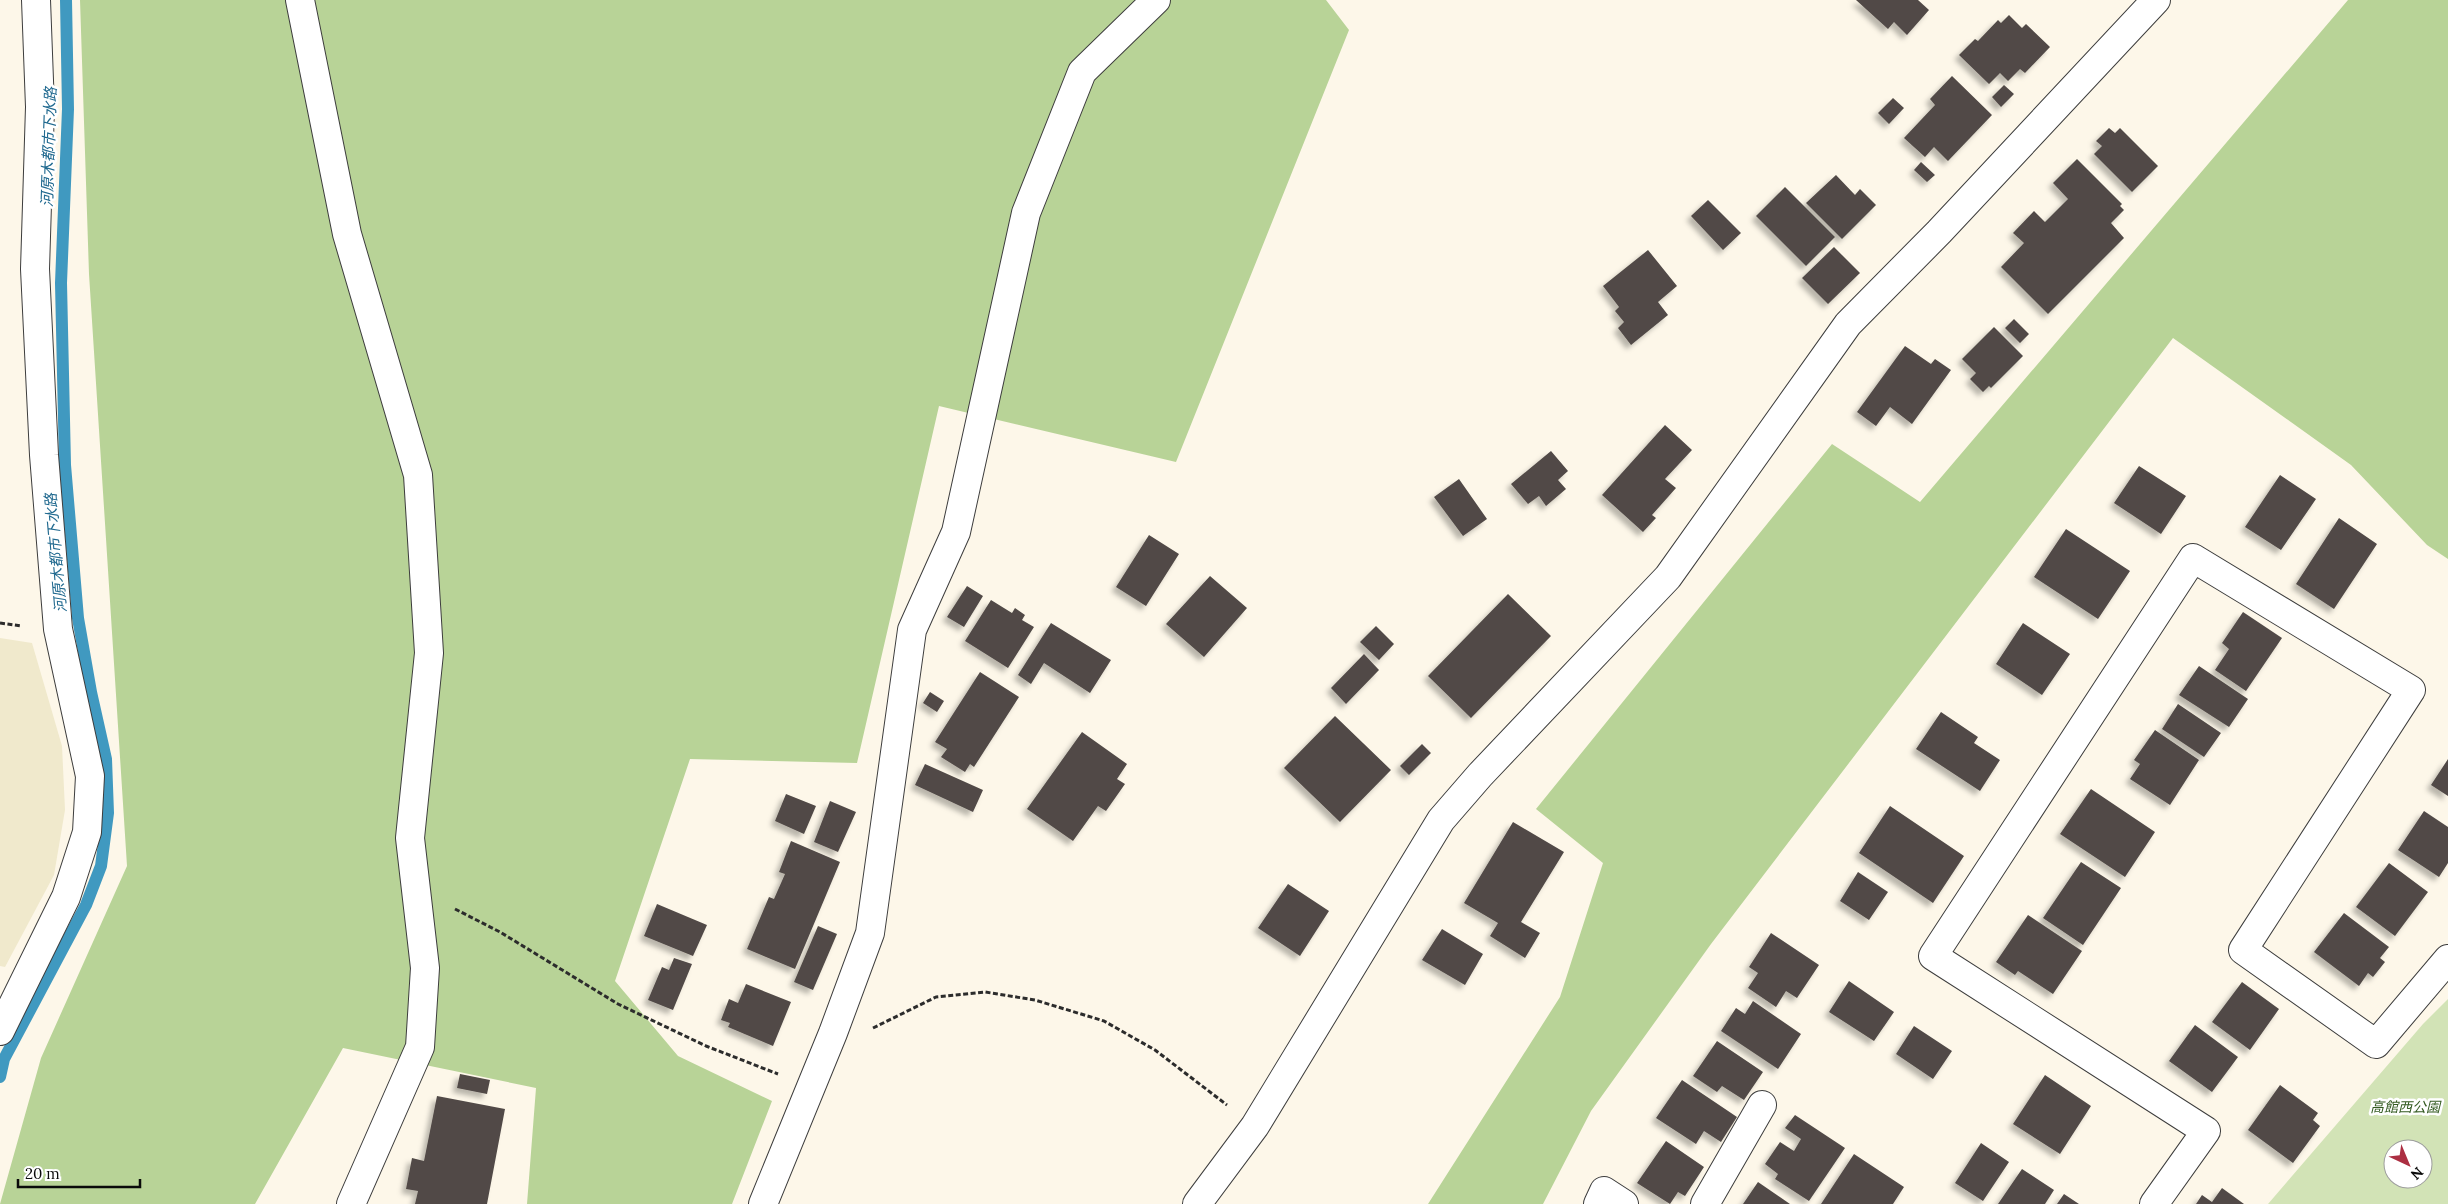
<svg xmlns="http://www.w3.org/2000/svg" width="2448" height="1204" font-family="Lora,'Noto Sans JP',serif">
<style>
.farmland{fill:#f0e9cc}
.green{fill:#d2e3b6;fill-rule:evenodd}
.forest{fill:#b8d397}
.lines{fill:none;stroke-linecap:round;stroke-linejoin:round}
.stream{stroke:#4099c0;stroke-width:12}
.building{fill:#514a47;filter:url(#shadow)}
.minor-casing{stroke:#3d3d3d;stroke-width:30}
.path{stroke:#2c2c2c;stroke-width:3;stroke-dasharray:5 2.5;stroke-linecap:butt}
.minor{stroke:#fff;stroke-width:28}
.labels{text-anchor:middle;stroke-width:5;stroke-linejoin:round;paint-order:stroke}
.park-label{font-size:14px;font-style:italic;fill:#335a21;stroke:#fff}
.water-label{font-size:15px;font-style:italic;fill:#20698f;stroke:#fff}
</style>
<defs>
<filter id="shadow"><feDropShadow dx="-4.5" dy="4.5" stdDeviation="2.5" flood-color="#0004"/></filter>
</defs>
<rect width="100%" height="100%" fill="#fdf7e9"/>
<!-- farmland -->
<path class="farmland" d="M0,638L32,643L62,746L65,810L54,875L5,967L0,966Z"/>
<!-- green -->
<path class="green" d="M2448,999V1204H2268L2423,1024ZM2393,1149H2423V1179H2393Z"/>
<!-- forest -->
<path class="forest" d="M80,0H1326L1349,30L1176,462L939,406L857,763L690,759L615,981L678,1056L772,1101L732,1204H527L536,1088L343,1048L255,1204H0L41,1058L127,866L89,274Z
M2348,0H2448V559L2427,545L2351,465L2173,338L1711,944L1591,1111L1543,1204H1428L1560,997L1603,863L1536,809L1832,444L1920,502Z"/>
<g class="lines">
<!-- stream -->
<path class="stream" d="M0,1077L4,1059L86,905L101,866L108,813L106,759L91,692L78,618L65,465L61,283L68,109L66,0"/>
</g>
<!-- building -->
<path class="building" d="M1856,0H1918L1929,10L1907,35L1894,22L1888,29Z
M2009,15L2022,28L2026,24L2050,47L2025,73L2020,69L2008,81L2000,73L1989,84L1959,55L1975,39L1978,41L1998,20L2001,23Z
M1952,76L1992,115L1948,161L1934,147L1925,157L1904,138L1935,105L1930,99Z
M2004,85L2014,94L2001,107L1992,97Z
M1893,98L1904,108L1889,124L1878,113Z
M2109,128L2115,133L2120,128L2158,166L2132,192L2094,154L2102,146L2096,141Z
M2077,159L2122,204L2120,206L2124,210L2111,223L2124,238L2048,314L2001,267L2024,243L2013,233L2034,211L2045,222L2068,199L2053,183Z
M1921,162L1935,175L1927,182L1914,170Z
M1836,175L1855,195L1860,189L1876,205L1842,239L1806,203Z
M1785,187L1835,237L1806,266L1756,216Z
M1708,200L1741,233L1723,250L1691,216Z
M1834,247L1860,273L1828,304L1802,278Z
M1648,250L1677,286L1658,302L1668,315L1631,345L1618,328L1624,322L1615,311L1619,307L1603,286Z
M2014,319L2029,334L2020,343L2005,328Z
M1994,327L2023,356L1991,388L1989,386L1983,392L1970,379L1976,373L1962,359Z
M1905,346L1931,364L1935,359L1951,370L1912,424L1890,407L1876,426L1857,412Z
M1665,425L1692,450L1665,479L1676,488L1652,515L1656,518L1643,532L1602,495Z
M1551,451L1568,471L1558,480L1566,489L1546,506L1539,496L1528,504L1511,484Z
M2139,466L2186,496L2161,534L2114,503Z
M2280,475L2316,499L2281,550L2245,527Z
M1459,479L1487,519L1463,536L1434,497Z
M2339,518L2377,544L2334,609L2296,584Z
M2066,529L2130,571L2098,619L2034,577Z
M1149,535L1179,554L1146,606L1116,587Z
M1210,576L1247,608L1204,657L1166,624Z
M967,586L983,596L964,627L947,617Z
M1508,594L1551,636L1471,718L1428,676Z
M991,600L1012,613L1015,608L1025,615L1022,620L1034,627L1008,668L965,641Z
M2243,612L2282,638L2246,691L2215,670L2229,649L2222,643Z
M1051,623L1111,660L1090,693L1044,663L1031,684L1018,675Z
M2023,623L2070,654L2042,695L1996,664Z
M1376,626L1394,644L1379,660L1360,642Z
M1364,654L1379,670L1346,704L1331,688Z
M2199,666L2248,699L2229,727L2179,695Z
M980,672L1019,697L974,767L970,764L965,772L941,757L947,749L935,742Z
M930,692L944,701L937,712L923,703Z
M2178,704L2221,733L2204,757L2162,729Z
M1941,712L1978,737L1974,743L2000,760L1980,791L1916,749Z
M1335,716L1391,770L1340,822L1284,768Z
M2155,730L2199,760L2170,805L2130,779L2140,764L2134,760Z
M1082,732L1127,764L1117,779L1125,784L1106,811L1098,806L1073,841L1027,809Z
M1422,744L1431,753L1409,775L1400,766Z
M2448,759V796L2431,785Z
M925,764L983,790L973,812L915,785Z
M2091,789L2155,832L2125,877L2060,834Z
M786,794L816,806L804,834L775,821Z
M830,801L856,812L838,852L814,842Z
M1890,806L1964,856L1933,903L1859,853Z
M2424,811L2448,827V863L2439,877L2398,850Z
M1513,822L1564,852L1521,922L1540,933L1525,958L1490,936L1498,923L1464,903Z
M791,841L840,862L795,969L747,949L769,897L774,899L785,874L779,872Z
M2081,862L2121,888L2083,945L2043,918Z
M2389,863L2428,892L2395,936L2356,907Z
M1858,872L1888,892L1869,920L1840,901Z
M1288,884L1329,911L1300,956L1258,928Z
M657,904L707,925L693,956L644,936Z
M2344,913L2389,947L2380,958L2385,962L2373,977L2368,973L2359,986L2314,952Z
M2028,915L2082,951L2053,994L2018,971L2015,975L1996,962Z
M818,926L837,934L813,990L794,982Z
M1442,929L1483,954L1465,985L1422,960Z
M1771,933L1819,965L1797,998L1786,991L1776,1007L1748,988L1758,973L1749,967Z
M674,958L692,964L673,1010L648,1000L662,967L669,970Z
M1849,981L1894,1012L1874,1041L1829,1012Z
M2242,982L2279,1009L2250,1050L2212,1022Z
M746,984L791,1002L773,1046L728,1027L730,1023L721,1020L729,999L738,1003Z
M1753,1001L1801,1034L1778,1069L1721,1031L1736,1008L1745,1014Z
M2195,1025L2238,1057L2212,1092L2169,1061Z
M1914,1026L1952,1051L1933,1079L1896,1054Z
M1717,1041L1763,1072L1744,1100L1722,1086L1717,1092L1693,1076Z
M460,1074L490,1080L487,1094L457,1088Z
M2045,1075L2091,1106L2060,1154L2013,1124Z
M1682,1080L1737,1117L1721,1142L1704,1131L1696,1144L1656,1118Z
M2280,1085L2318,1113L2313,1120L2320,1126L2293,1163L2248,1130Z
M437,1096L505,1109L487,1204H415L418,1191L406,1189L412,1158L424,1161Z
M1795,1115L1845,1148L1809,1201L1775,1179L1778,1174L1765,1164L1780,1142L1794,1151L1801,1139L1785,1128Z
M1666,1141L1704,1167L1685,1196L1678,1192L1670,1204L1637,1183Z
M1981,1143L2009,1162L1983,1201L1955,1183Z
M1854,1154L1904,1187L1893,1204H1821Z
M2022,1169L2054,1190L2045,1204H1998Z
M1758,1182L1790,1204H1743Z
M2222,1188L2244,1204H2196L2202,1195L2212,1202Z
M2064,1194L2079,1204H2057Z"/>
<g class="lines">
<!-- minor casing -->
<g class="minor-casing">
<path id="minor" d="M300,0L347,234L418,475L429,653L410,838L425,968L420,1047L351,1204
M0,1031L66,897L87,832L90,776L58,629L44,455L35,269L40,107L36,0
M763,1204L833,1033L870,933L912,630L956,532L1026,213L1082,72L1156,0
M1197,1204L1255,1126L1441,820L1480,775L1668,577L1848,324L1939,232L2156,0
M1598,1204L1604,1191L1624,1204
M1705,1204L1762,1105
M2154,1204L2206,1131L1933,956L2193,558L2411,690L2243,950L2376,1044L2448,959"/>
</g>
<!-- path -->
<path class="path" d="M0,623L22,626
M455,909L500,932L618,1004L706,1046L778,1074
M873,1028L936,997L985,992L1035,1000L1104,1021L1155,1050L1227,1105"/>
<!-- minor -->
<use href="#minor" class="minor"/>
</g>
<g class="labels">
<!-- park labels -->
<g class="park-label">
<text x="2405" y="1112">高館西公園</text>
</g>
<!-- water labels -->
<g class="water-label">
<text transform="translate(49 147) rotate(-88)" y="5">河原木都市下水路</text>
<text transform="translate(56 553) rotate(-95)" y="5">河原木都市下水路</text>
</g>
</g>
<!-- north arrow -->
<g transform="translate(2408 1164) rotate(136)"><circle r="24" fill="#ffffff" stroke="#9d9d9d"/>
<path d="M0-4L9 19L0 12L-9 19Z" fill="#ac2f42"/>
<text y="-8" font-size="14" font-weight="bold" text-anchor="middle" fill="#0a0a0a">N</text>
</g>
<!-- scale -->
<path d="M18 1179v8h122v-8" fill="none" stroke="#0a0a0a" stroke-width="2.5"/>
<text x="25" y="1179" font-size="15" fill="#0a0a0a" stroke="#ffffff" stroke-width="4" paint-order="stroke">20 m</text>
</svg>
